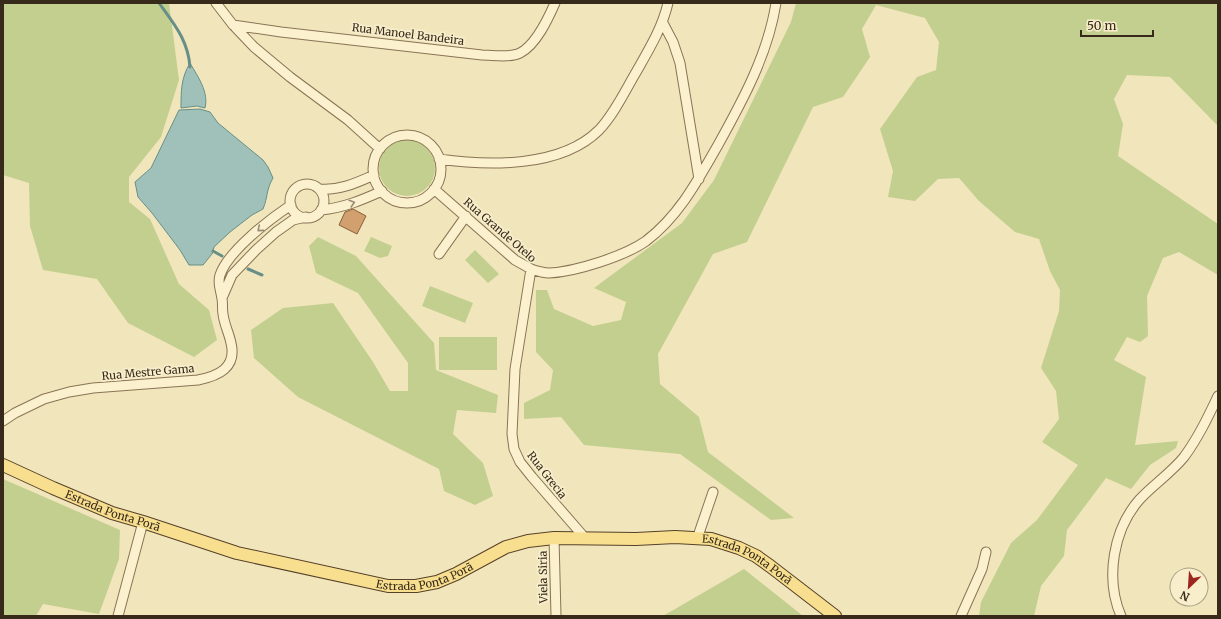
<svg xmlns="http://www.w3.org/2000/svg" width="1221" height="619" font-family="Merriweather,serif">
<style>
.green{fill:#c3cf8f}
.water{fill:#a0c1ba;stroke:#678f88}
.lines{fill:none;stroke-linecap:round;stroke-linejoin:round}
.stream{stroke:#678f88;stroke-width:3}
.building{fill:#d29f6e;stroke:#8a5e38}
.minor-casing{stroke:#897454;stroke-width:11}
.major-casing{stroke:#564129;stroke-width:14}
.minor{stroke:#fbf1cf;stroke-width:9}
.major{stroke:#f8df8f;stroke-width:12}
.oneway{stroke:#998e74}
.labels{text-anchor:middle;stroke-width:3.5;stroke-linejoin:round;paint-order:stroke}
.street-label{font-size:11px;fill:#372a1a;stroke:#f8eecb}
</style>
<rect width="100%" height="100%" fill="#f1e5bb"/>
<!-- green -->
<path class="green" d="M3,3H169L179,80L161,137L129,177V202L150,219L179,284L209,310L217,340L194,357L128,323L97,279L43,270L30,226L29,183L3,175Z
M796,3H1218V126L1170,77L1127,75L1114,99L1123,124L1118,156L1218,224V275L1179,252L1163,258L1147,296L1148,336L1140,342L1127,337L1114,360L1146,377L1135,445L1178,441L1176,448L1150,465L1131,489L1106,478L1067,530L1064,556L1041,586L1034,616H979L981,602L1011,543L1037,520L1078,465L1042,442L1059,419L1056,391L1041,368L1059,311L1060,290L1050,271L1039,239L1015,232L979,201L959,178L938,179L915,201L888,197L893,171L880,129L917,77L936,70L939,42L925,18L876,5L862,29L870,57L843,97L813,107L747,242L713,254L658,354L660,384L699,417L708,452L794,518L771,520L680,454L584,445L561,417L524,419V403L550,390L553,370L536,352V290H547L554,309L593,326L621,320L626,302L594,288L682,223L714,180L791,22Z
M379 168a28 28 0 1 1 56 0a28 28 0 1 1-56 0Z
M318,237L356,256L434,343L436,370L498,395L496,413L457,410L453,434L483,463L493,496L475,505L444,491L439,469L298,397L254,358L251,330L283,308L333,303L373,362L390,391H408V363L358,293L316,273L309,246Z
M371,237L392,246L388,256L380,258L364,251Z
M475,250L499,274L488,283L465,260Z
M430,286L473,303L465,323L422,306Z
M439,337H497V370H439Z
M3,479L120,530L119,559L99,614L43,604L36,616H3Z
M744,569L803,616H663Z"/>
<!-- water -->
<path class="water" d="M190,63C198,77 209,92 205,108L197,106L181,108C181,91 181,78 190,63Z
M200,109L210,112L218,123L263,160L268,167L273,178C266,190 268,197 263,209L252,215L230,232L214,247L212,254L203,265H189L180,250L152,213L138,197L135,182L151,168L179,110Z"/>
<g class="lines">
<!-- stream -->
<path class="stream" d="M159,3C174,24 188,40 190,67
M213,251L222,256
M248,269L262,275"/>
</g>
<!-- building -->
<path class="building" d="M353,209L366,216L357,234L339,225L345,212Z"/>
<g class="lines">
<!-- minor casing -->
<g class="minor-casing">
<path id="minor" d="M216,3L233,25L254,47L290,77L348,120L380,149
M663,23L673,42L680,63L699,179
M233,25L281,32L482,55C493,55 510,58 520,53C536,45 548,19 555,3
M373 169a34 34 0 1 1 68 0a34 34 0 1 1-68 0Z
M439,159C488,166 561,168 599,130C614,114 624,93 635,74C648,51 662,29 668,3
M290 201a17 17 0 1 1 34 0a17 17 0 1 1-34 0Z
M319,189C339,191 356,183 374,175
M434,189L515,260L531,269L515,369L512,434L514,449L520,462L532,477L585,538
M321,210C343,208 362,200 382,191
M439,254L466,216
M531,269C537,271 543,273 549,273C575,272 625,256 646,241C679,216 698,180 718,145C743,100 768,54 776,3
M222,298L232,275L256,250L276,232L293,220L306,217
M3,421L15,413L44,399L69,392L93,388L198,380C218,376 237,368 231,343C229,333 224,324 223,314C222,309 223,304 222,299C221,290 217,284 220,275C228,251 270,219 291,205
M554,538L556,616
M697,539L713,492
M118,616L143,522
M961,616L982,569L986,552
M1121,616C1105,579 1113,529 1140,499C1154,484 1171,473 1184,457C1198,438 1208,417 1218,396"/>
</g>
<!-- major casing -->
<g class="major-casing">
<g id="major">
<path id="s1" d="M3,465L53,488L112,513L143,522L237,553L388,586H416L437,582L456,574L506,547L528,541L554,538L636,539L675,537L711,539L739,548L756,556L770,566L835,616"/>
</g>
</g>
<!-- minor -->
<use href="#minor" class="minor"/>
<!-- major -->
<use href="#major" class="major"/>
</g>
<!-- one-way arrows -->
<defs><path id="oneway-chevron" d="M-2-3.5L2.5 0L-2 3.5" fill="none" stroke-width="1.6" stroke-linecap="round" stroke-linejoin="round"/></defs>
<g class="oneway">
<use href="#oneway-chevron" transform="translate(352 203) rotate(-17)"/>
<use href="#oneway-chevron" transform="translate(260 229) rotate(140)"/>
</g>
<g class="labels">
<!-- street labels -->
<g class="street-label">
<text transform="translate(408 34) rotate(7)" y="4">Rua Manoel Bandeira</text>
<text transform="translate(500 230) rotate(41)" y="4">Rua Grande Otelo</text>
<text transform="translate(148 372) rotate(-5)" y="4">Rua Mestre Gama</text>
<text transform="translate(547 475) rotate(52)" y="4">Rua Grecia</text>
<text dy="4" stroke="none"><textPath href="#s1" startOffset="119">Estrada Ponta Porã</textPath></text>
<text dy="4" stroke="none"><textPath href="#s1" startOffset="779">Estrada Ponta Porã</textPath></text>
<text dy="4" stroke="none"><textPath href="#s1" startOffset="443">Estrada Ponta Porã</textPath></text>
<text transform="translate(543 577) rotate(-91)" y="4">Viela Siria</text>
</g>
</g>
<!-- border -->
<rect width="1221" height="619" fill="none" stroke="#372a1a" stroke-width="8"/>
<!-- north arrow -->
<g transform="translate(1189 587) rotate(205)"><circle r="19" fill="#f8eecb" stroke="#aba084"/>
<path d="M0-3L7 15L0 10L-7 15Z" fill="#9c271f"/>
<text y="-6" font-size="11" font-weight="bold" text-anchor="middle" fill="#372a1a">N</text>
</g>
<!-- scale -->
<path d="M1081 30v6h72v-6" fill="none" stroke="#372a1a" stroke-width="2"/>
<text x="1087" y="30" font-size="12" fill="#372a1a" stroke="#f8eecb" stroke-width="3" paint-order="stroke">50 m</text>
</svg>
